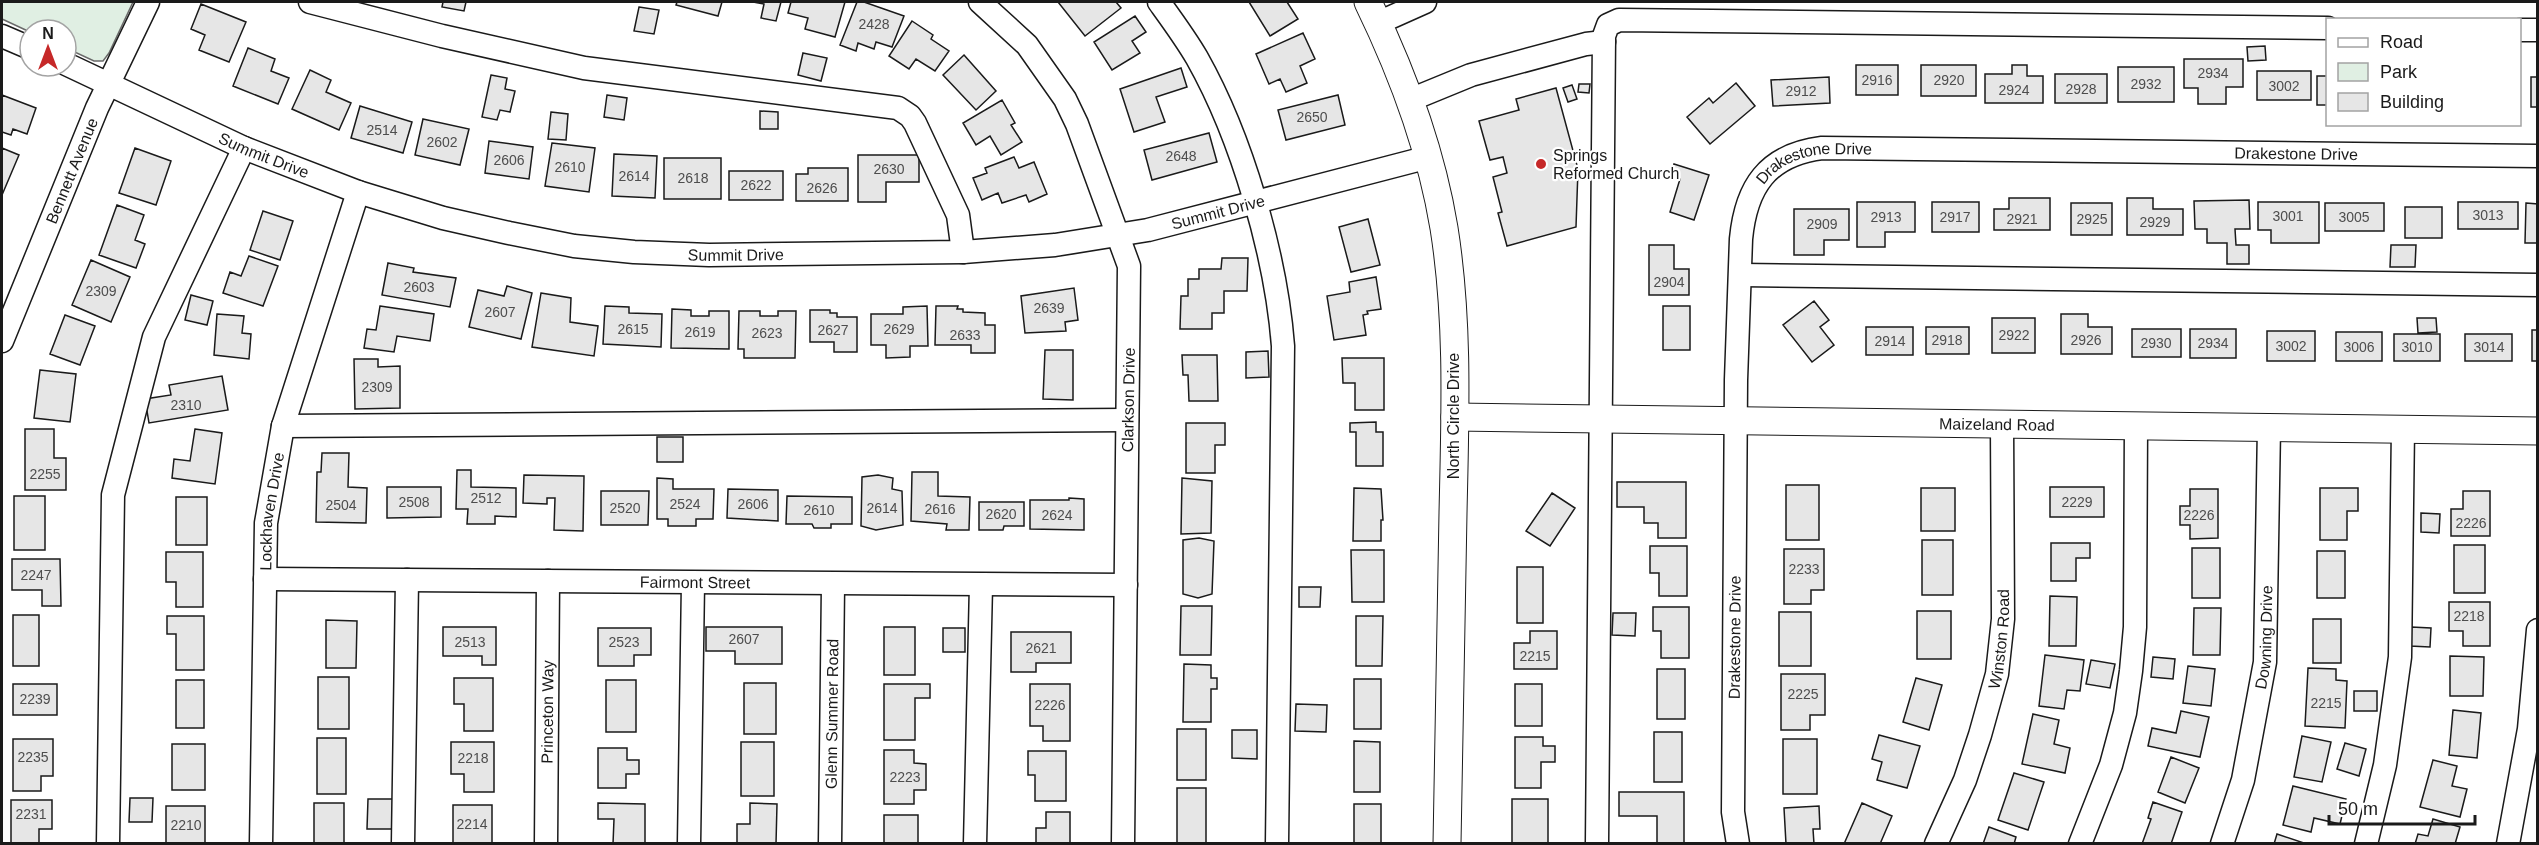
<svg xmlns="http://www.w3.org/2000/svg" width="2539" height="845" font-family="Helvetica,sans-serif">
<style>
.green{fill:#e0efe3;stroke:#6a6a6a;stroke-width:1.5}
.building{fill:#e6e6e6;stroke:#1a1a1a;stroke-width:1.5}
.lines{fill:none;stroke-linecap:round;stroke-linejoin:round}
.minor-casing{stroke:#1a1a1a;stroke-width:25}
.major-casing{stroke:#1a1a1a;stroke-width:29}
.minor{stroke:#fff;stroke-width:22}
.major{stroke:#fff;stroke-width:27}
.poi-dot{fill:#c62828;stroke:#fff;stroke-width:2}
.labels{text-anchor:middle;stroke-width:4.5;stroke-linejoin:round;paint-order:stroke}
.number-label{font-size:14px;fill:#4d4d4d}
.street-label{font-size:16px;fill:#1a1a1a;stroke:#fff}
.poi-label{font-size:16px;fill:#1a1a1a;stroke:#fff;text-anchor:start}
</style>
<rect width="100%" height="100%" fill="#fff"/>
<!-- green -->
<path class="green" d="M2,2H133L109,53L103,61H94L66,48V30H30V32L2,19Z"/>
<!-- building -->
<path class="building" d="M443,2H466L464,11L442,7Z
M677,2H722L718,16L676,5Z
M753,2H781L776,21L761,18L764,4Z
M791,2H845L835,37L805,29L808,18L788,13Z
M857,2H864L904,16L892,47L876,42L874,49L858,43L856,51L840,45Z
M1058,2H1116L1121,8L1085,36Z
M1249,2H1287L1298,19L1270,36Z
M201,4L246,22L229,62L199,50L205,35L191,29Z
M639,7L659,10L654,34L634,31Z
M1135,16L1146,32L1132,41L1140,53L1112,70L1094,42Z
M912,21L933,35L931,39L949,51L935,71L916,59L909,69L889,56Z
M1303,33L1315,59L1300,66L1307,83L1286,92L1280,79L1269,84L1256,54Z
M2265,46L2266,60L2248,61L2247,47Z
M248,48L275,59L271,71L289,78L278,104L233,86Z
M803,53L827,58L821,81L798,75Z
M964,55L996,91L976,110L943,75Z
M2184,59H2243V87H2226V104H2198V88H2184Z
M1856,65H1898V95H1856Z
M1921,65H1976V96H1921Z
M2012,65H2027V76H2043V103H1985V74H2012Z
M2118,67H2174V102H2118Z
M1181,68L1187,87L1156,97L1165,122L1134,132L1120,89Z
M310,70L331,80L326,92L351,103L339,130L292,109Z
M2257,71H2311V100H2257Z
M2055,74H2107V103H2055Z
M491,75L507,78L505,89L515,91L510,112L500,110L497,120L482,117Z
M2317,76H2328V105H2317Z
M1829,77L1830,103L1773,106L1771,80Z
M2531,77H2538V107H2531Z
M1736,83L1755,106L1710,144L1687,117L1709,98L1713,103Z
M1579,84H1590L1589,93L1578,92Z
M1572,85L1577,99L1568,102L1563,88Z
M1556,88L1578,169L1576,227L1507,246L1498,213L1502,212L1493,177L1507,173L1503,157L1490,160L1479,121L1519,110L1516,99Z
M2,95L36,108L27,134L13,129L11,135L2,132Z
M607,95L627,98L624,120L604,117Z
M1338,95L1345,125L1286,140L1278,110Z
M1002,100L1015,123L1011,125L1022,142L1001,155L990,136L976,145L963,123Z
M360,106L412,122L403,153L351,138Z
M760,111L778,112V129H760Z
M551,112L568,114L566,140L548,139Z
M423,119L469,129L460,165L415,155Z
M1209,133L1217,162L1152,180L1144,150Z
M489,141L533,147L529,179L485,173Z
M552,143L595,148L589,192L545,186Z
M2,148L19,155L2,195Z
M135,148L171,161L156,205L119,193Z
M614,154L657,156L655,198L612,196Z
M858,155H919V182H886V202H858Z
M1014,157L1019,168L1034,162L1047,194L1029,202L1026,195L1002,203L998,193L982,200L973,178L987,173L985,168Z
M664,158H721V199H664Z
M1674,164L1709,175L1694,220L1670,212L1680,179L1670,176Z
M808,168H848V201H796V174H808Z
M729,171H783V200H729Z
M2009,198H2050V230H1994V209H2009Z
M2127,198H2153V209H2183V235H2127Z
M2249,200L2250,229H2235L2236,245H2249V264H2227V243H2207V229H2195L2194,201Z
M1857,202H1915V232H1885V247H1857Z
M1932,202H1979V232H1932Z
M2258,202H2319V243H2271V230H2258Z
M2458,202H2518V229H2458Z
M2071,203H2112V235H2071Z
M2325,203H2384V231H2325Z
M2526,203L2538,204V243H2525Z
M117,205L144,215L135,240L145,244L136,268L99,255Z
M2405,207H2442V238H2405Z
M1794,209H1849V240H1824V255H1794Z
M263,211L293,221L280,260L250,250Z
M1368,219L1380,265L1351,272L1339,227Z
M1649,245H1674V269H1689V295H1649Z
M2391,245H2416L2415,267H2390Z
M249,256L278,266L263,306L223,293L230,272L241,276Z
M1222,258H1248L1247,291H1224V313H1212V329H1180L1181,296H1188V279H1199V269H1221Z
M91,260L130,277L111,322L72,305Z
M388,263L414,268L413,272L456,278L450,307L382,295Z
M1376,277L1381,309L1367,311L1368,314L1363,315L1366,335L1334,340L1327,296L1350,292L1349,282Z
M507,286L532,293L521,339L469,327L478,290L504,296Z
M1074,288L1078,320L1065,322L1066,331L1025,333L1021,296Z
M541,293L571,298L570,322L598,326L594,356L532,347Z
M191,295L213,301L207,325L185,320Z
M1814,301L1829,320L1820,327L1834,345L1812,362L1783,325Z
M380,306L434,314L430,341L397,336L394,352L364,348L367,329L376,330Z
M605,306L629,307V313L662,314L661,347L603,344Z
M927,306L928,346H910V357L886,358V345H871V314H903V307Z
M936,306H958L957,309H963V312L985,313V325H995V353H971V345H935Z
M1663,306H1690V350H1663Z
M672,309L691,310V316H709V311H729V349L671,348Z
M810,310H830V313H837V317H857V352H834V342H810Z
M739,311H760V316H778V311H796L795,358H744V349H738Z
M217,314L244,316L242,333L251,334L249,359L214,355Z
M2061,314H2088V327H2112V354H2061Z
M65,315L95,326L80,365L50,354Z
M1992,318H2035V353H1992Z
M2417,318H2436L2437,332L2418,333Z
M1866,327H1913V355H1866Z
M1926,327H1969V354H1926Z
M2132,329H2181V357H2132Z
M2190,329H2236V358H2190Z
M2532,330H2538V361H2532Z
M2267,331H2315V361H2267Z
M2336,332H2382V361H2336Z
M2394,334H2440V361H2394Z
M2465,334H2512V361H2465Z
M1045,350H1073V400L1043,399Z
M1268,351L1269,377L1246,378V352Z
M1182,355H1217L1218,401H1189L1188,375H1183Z
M1342,358H1384V410H1355V383H1343Z
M354,359H378V367L400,366V408L355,409Z
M40,370L76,374L70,422L34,418Z
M222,376L228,410L149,423L145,399L171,395L169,385Z
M1376,422V432H1383V466H1356V432H1350V423Z
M1186,423H1225V445H1215V473H1186Z
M25,429H54V458H66V490H25Z
M195,429L222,433L215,484L172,478L174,459L190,461Z
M657,437H683V462H657Z
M322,453H349L348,487L367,488L366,523L316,522L317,472H321Z
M457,470H471V487L516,488V517L495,516V524H467L468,509H456Z
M912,472H938V496L970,497L969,530H946L947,524L911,521Z
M524,475L584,476L583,531L554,530L555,498H547V504L523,503Z
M878,475L893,478L892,489L902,491L903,525L876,530L861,526L862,477Z
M657,478L673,479V489H714L713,519H696V526H668V519H657Z
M1182,478L1212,481L1211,533L1181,534Z
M1617,482H1686V538H1658V523H1644V507H1617Z
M1786,485H1819V540H1786Z
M387,487H441V517L387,518Z
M2050,487H2104V517H2050Z
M1354,488L1381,489L1383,520H1381V541H1353Z
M1921,488H1955V531H1921Z
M2320,488H2358V511H2347V540H2320Z
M728,489L778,490V521L727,518Z
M2190,489H2218V538L2190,539V525H2180V506H2190Z
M601,491H649L648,525H601Z
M2463,491H2490V536H2451V509H2463Z
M1552,493L1575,508L1550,546L1526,531Z
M14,496H45V550H14Z
M787,496L852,497V524H831V528H814L812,524H786Z
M176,497H207V545H176Z
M1069,498L1084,499V530L1030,529V500H1069Z
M979,502H1024V526H1004L1003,530H979Z
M2421,513L2440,514L2439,533L2421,532Z
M1199,538L1214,541L1212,594L1198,598L1183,594V540Z
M1922,540H1953V595H1922Z
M2051,543H2090V558H2076V581H2051Z
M2454,545H2485V593H2454Z
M1650,546H1687V596H1659V573H1650Z
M2192,548H2220V598H2192Z
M1784,549H1824V590H1811V604H1784Z
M1351,550H1384V602H1352Z
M2317,551H2345V598H2317Z
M166,552H203V607H176V582H166Z
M12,559H60L61,606H42V590H12Z
M1517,567H1543V623H1517Z
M1299,587H1321L1320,607H1299Z
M2050,596L2077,597L2076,646H2049Z
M2449,602H2490V646H2463V631H2449Z
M1181,606H1212L1211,655H1180Z
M1653,607H1689V658H1661V631H1653Z
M2194,608H2221L2220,655H2193Z
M1917,611H1951V659H1917Z
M1779,612H1811V666H1779Z
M1613,613H1636L1635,636L1612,635Z
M13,615H39V666H13Z
M167,616H204V670H176V634H167Z
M1356,616H1383L1382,666H1356Z
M2313,619H2341V663H2313Z
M326,620L357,621L356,668H326Z
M443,627H496V665H482V656H443Z
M706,627H782V664H735V651H706Z
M884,627H915V675H884Z
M2411,627L2431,628L2430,647L2410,646Z
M598,628H651V655H634V666H598Z
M943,628H965V652H943Z
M1530,631H1557V669H1514V643H1530Z
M1011,632H1071V663H1036V672H1011Z
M2045,655L2084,660L2080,691L2067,690L2064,709L2039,706Z
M2450,656L2484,657L2483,696H2450Z
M2153,657L2175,659L2173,679L2151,677Z
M2091,660L2115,664L2110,688L2086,684Z
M1184,664L1211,665V678H1217V689H1211V722H1183Z
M2188,666L2215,669L2211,706L2183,703Z
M2308,668L2336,669V680L2347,681L2345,728L2305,726Z
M1657,669H1685V719H1657Z
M1781,674H1825V715H1810V730H1781Z
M318,677H349V729H318Z
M454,678H493V731H464V704H454Z
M1916,678L1942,685L1929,730L1903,722Z
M1354,679H1381V729H1354Z
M176,680H204V728H176Z
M606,680H636V732H606Z
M744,683H776V734H744Z
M13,684H57V715H13Z
M884,684H930V698H915V740H884Z
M1030,684H1070V741H1043V726H1030Z
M1515,684H1542V726H1515Z
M2354,691H2377V711H2354Z
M1296,704L1327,705L1326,732L1295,731Z
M2453,710L2481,713L2477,758L2449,755Z
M2181,711L2209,717L2200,757L2148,746L2152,728L2176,733Z
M2033,714L2059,720L2054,744L2070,748L2065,773L2022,764Z
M1177,729H1206V780H1177Z
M1232,730H1257V759L1232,758Z
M1654,732H1682V782H1654Z
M1879,735L1920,746L1907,788L1877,780L1882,762L1872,759Z
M2302,736L2331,742L2322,782L2294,777Z
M1515,737H1543V746H1555V762H1541V788H1515Z
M317,738H346V794H317Z
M13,739H53V776H41V791H13Z
M1783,739H1817V794H1783Z
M1354,741L1380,742V792H1354Z
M451,742H494V792H464V774H451Z
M741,742H774V796H741Z
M2345,743L2366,749L2359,776L2337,769Z
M172,744H205V790H172Z
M598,748H627V760H639V774H626V788H598Z
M884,750H914V763L926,764V790H914V804H884Z
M1028,751H1066V801H1035V775H1028Z
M2171,757L2199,768L2185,803L2158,792Z
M2433,760L2457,766L2452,786L2467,789L2460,817L2420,807Z
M2014,773L2044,782L2028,830L1998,820Z
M2293,786L2346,799L2340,824L2314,818L2311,832L2283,825Z
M1177,788H1206V844H1177Z
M1619,792H1684V844H1657V816H1619Z
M130,798H153L152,822H129Z
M368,799H393L392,829H367Z
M1512,799H1548V844H1512Z
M11,800H52V829H39V844H11Z
M2153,802L2182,812L2171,844H2142L2151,819L2148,818Z
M314,803H344V844H314Z
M598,803L645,804V844H613L614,819H598Z
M750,803L777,804L776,844H737V824H750Z
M1862,803L1892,816L1880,844H1844Z
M1354,804H1381V844H1354Z
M453,805H492V844H453Z
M166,806H205V844H166Z
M1819,806L1820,829H1813L1814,844H1786L1784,808Z
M1046,812H1070V844H1036V828H1046Z
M884,815H918V844H884Z
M2433,819L2460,827L2455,844H2415L2418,834L2428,836Z
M1989,827L2016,837L2014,844H1983Z
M2277,834L2304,843V844H2274Z"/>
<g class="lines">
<!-- minor casing -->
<g class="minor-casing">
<g id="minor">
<path d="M310,2L442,36L584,68L898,108L910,116L915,123L958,215L963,252"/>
<path d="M980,2L1027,45L1065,99L1077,124L1129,266L1123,844"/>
<path d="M1159,2C1172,20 1186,39 1197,58C1242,138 1276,255 1283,346L1277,844"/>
<path d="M1378,23L1425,2"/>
<path d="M2520,30H2538"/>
<path d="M2,36L30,48"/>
<path id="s1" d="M66,64L244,148L358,192L443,218L509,233L574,246L634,252L709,255L963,252L1055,245L1148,230L1429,157"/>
<path d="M1410,100L1471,75L1586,44L1604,42"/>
<path d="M1741,275L2538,285"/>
<path id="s2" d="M2,341L97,108L148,2"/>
<path d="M283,426L1127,420"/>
<path id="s3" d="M265,579L1126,585"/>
<path d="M108,844L113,495L154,337L244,148"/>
<path id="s4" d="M261,844L266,523L283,426L358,192"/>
<path d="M403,844L407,580"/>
<path id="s5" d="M546,844L548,581"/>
<path d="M689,844L693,583"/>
<path id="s6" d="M830,844L833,585"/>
<path d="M975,844L981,585"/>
<path d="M1597,844L1604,36L1608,25L1619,20L2328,28"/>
<path id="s7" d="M1738,844L1733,812L1736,380L1741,239C1746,187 1767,155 1822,148L2538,156"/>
<path id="s8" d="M1936,844L1965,780L1980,735L1997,674L2003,619L2002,424"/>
<path d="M2080,844L2111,765L2125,713L2131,671L2135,627L2136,425"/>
<path id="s9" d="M2222,844L2243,780L2265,662L2269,427"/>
<path d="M2366,844L2385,765L2400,657L2403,428"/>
<path d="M2508,844L2529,729L2538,630"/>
</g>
</g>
<!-- major casing -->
<g class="major-casing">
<g id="major">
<path d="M1368,2C1403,74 1431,149 1444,228C1459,322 1455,419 1453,513C1451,623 1449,733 1447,844"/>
<path id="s10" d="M1455,417L2538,431"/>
</g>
</g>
<!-- minor -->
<use href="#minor" class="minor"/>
<!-- major -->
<use href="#major" class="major"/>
</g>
<!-- markers -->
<circle class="poi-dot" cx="1541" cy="164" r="6"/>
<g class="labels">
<!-- number labels -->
<g class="number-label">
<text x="874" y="29">2428</text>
<text x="2213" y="78">2934</text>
<text x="1877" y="85">2916</text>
<text x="1949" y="85">2920</text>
<text x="2146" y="89">2932</text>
<text x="2284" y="91">3002</text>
<text x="2081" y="94">2928</text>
<text x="2014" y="95">2924</text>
<text x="1801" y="96">2912</text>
<text x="1312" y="122">2650</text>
<text x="382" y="135">2514</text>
<text x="442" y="147">2602</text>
<text x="1181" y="161">2648</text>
<text x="509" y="165">2606</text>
<text x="570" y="172">2610</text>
<text x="889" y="174">2630</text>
<text x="634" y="181">2614</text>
<text x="693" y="183">2618</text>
<text x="756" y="190">2622</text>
<text x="822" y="193">2626</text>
<text x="2488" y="220">3013</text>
<text x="2288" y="221">3001</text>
<text x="1886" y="222">2913</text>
<text x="1955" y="222">2917</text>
<text x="2354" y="222">3005</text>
<text x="2022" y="224">2921</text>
<text x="2092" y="224">2925</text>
<text x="2155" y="227">2929</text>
<text x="1822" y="229">2909</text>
<text x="1669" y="287">2904</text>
<text x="419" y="292">2603</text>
<text x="101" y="296">2309</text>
<text x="1049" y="313">2639</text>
<text x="500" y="317">2607</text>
<text x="633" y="334">2615</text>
<text x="899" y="334">2629</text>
<text x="833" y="335">2627</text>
<text x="700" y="337">2619</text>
<text x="767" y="338">2623</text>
<text x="965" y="340">2633</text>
<text x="2014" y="340">2922</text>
<text x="1947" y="345">2918</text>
<text x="2086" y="345">2926</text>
<text x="1890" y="346">2914</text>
<text x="2156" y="348">2930</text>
<text x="2213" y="348">2934</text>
<text x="2291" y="351">3002</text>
<text x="2359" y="352">3006</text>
<text x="2417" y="352">3010</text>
<text x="2489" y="352">3014</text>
<text x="377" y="392">2309</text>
<text x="186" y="410">2310</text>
<text x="45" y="479">2255</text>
<text x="486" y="503">2512</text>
<text x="414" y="507">2508</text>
<text x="2077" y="507">2229</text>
<text x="685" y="509">2524</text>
<text x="753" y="509">2606</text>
<text x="341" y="510">2504</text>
<text x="625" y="513">2520</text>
<text x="882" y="513">2614</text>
<text x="940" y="514">2616</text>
<text x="819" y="515">2610</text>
<text x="1001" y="519">2620</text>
<text x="1057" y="520">2624</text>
<text x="2199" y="520">2226</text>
<text x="2471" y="528">2226</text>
<text x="1804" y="574">2233</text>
<text x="36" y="580">2247</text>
<text x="2469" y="621">2218</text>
<text x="744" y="644">2607</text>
<text x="470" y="647">2513</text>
<text x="624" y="647">2523</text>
<text x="1041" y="653">2621</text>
<text x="1535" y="661">2215</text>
<text x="1803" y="699">2225</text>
<text x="35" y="704">2239</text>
<text x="2326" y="708">2215</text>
<text x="1050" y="710">2226</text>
<text x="33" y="762">2235</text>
<text x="473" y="763">2218</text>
<text x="905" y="782">2223</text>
<text x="31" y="819">2231</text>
<text x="472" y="829">2214</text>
<text x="186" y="830">2210</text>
</g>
<!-- street labels -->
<g class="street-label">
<text dy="6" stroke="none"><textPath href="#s1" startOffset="218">Summit Drive</textPath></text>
<text dy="6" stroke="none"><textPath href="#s7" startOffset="1214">Drakestone Drive</textPath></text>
<text dy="6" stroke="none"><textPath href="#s7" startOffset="728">Drakestone Drive</textPath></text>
<text dy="6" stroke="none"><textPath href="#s2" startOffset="184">Bennett Avenue</textPath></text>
<text dy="6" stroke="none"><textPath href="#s1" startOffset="1190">Summit Drive</textPath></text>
<text dy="6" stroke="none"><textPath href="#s1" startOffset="704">Summit Drive</textPath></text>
<text transform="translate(1128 400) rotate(-89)" y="6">Clarkson Drive</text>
<text transform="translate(1453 416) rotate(-90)" y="6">North Circle Drive</text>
<text dy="6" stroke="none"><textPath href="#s10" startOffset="542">Maizeland Road</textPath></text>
<text dy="6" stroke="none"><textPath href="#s4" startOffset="333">Lockhaven Drive</textPath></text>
<text dy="6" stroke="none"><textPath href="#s3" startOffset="430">Fairmont Street</textPath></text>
<text dy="6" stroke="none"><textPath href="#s7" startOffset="207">Drakestone Drive</textPath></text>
<text dy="6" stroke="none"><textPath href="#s9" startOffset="212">Downing Drive</textPath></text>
<text dy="6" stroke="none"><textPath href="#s8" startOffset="216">Winston Road</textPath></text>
<text dy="6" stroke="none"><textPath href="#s5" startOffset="132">Princeton Way</textPath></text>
<text dy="6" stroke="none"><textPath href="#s6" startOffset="130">Glenn Summer Road</textPath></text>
</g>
<!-- poi labels -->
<g class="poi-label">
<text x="1553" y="161">Springs<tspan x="1553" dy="18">Reformed Church</tspan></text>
</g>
</g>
<!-- border -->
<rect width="2539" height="845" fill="none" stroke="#1a1a1a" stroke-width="6"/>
<!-- legend -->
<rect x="2326" y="18" width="195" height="108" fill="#ffffff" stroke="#a3a3a3" stroke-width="1.5"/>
<rect x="2338" y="38" width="30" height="9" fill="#ffffff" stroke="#a3a3a3" stroke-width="1.5"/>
<text x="2380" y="48" font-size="18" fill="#1a1a1a">Road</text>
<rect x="2338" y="63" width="30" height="18" fill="#e0efe3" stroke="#a3a3a3" stroke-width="1.5"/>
<text x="2380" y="78" font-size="18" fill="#1a1a1a">Park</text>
<rect x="2338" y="93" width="30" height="18" fill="#e6e6e6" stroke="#a3a3a3" stroke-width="1.5"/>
<text x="2380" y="108" font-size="18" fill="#1a1a1a">Building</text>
<!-- north arrow -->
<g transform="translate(48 48)"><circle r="28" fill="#ffffff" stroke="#a3a3a3" stroke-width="1.5"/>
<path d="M0-4.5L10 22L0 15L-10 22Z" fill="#c62828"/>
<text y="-9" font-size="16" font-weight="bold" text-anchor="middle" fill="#1a1a1a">N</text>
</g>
<!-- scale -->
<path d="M2329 815v9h146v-9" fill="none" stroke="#1a1a1a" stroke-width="3"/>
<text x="2338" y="815" font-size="18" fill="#1a1a1a" stroke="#ffffff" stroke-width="4.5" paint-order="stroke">50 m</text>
</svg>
